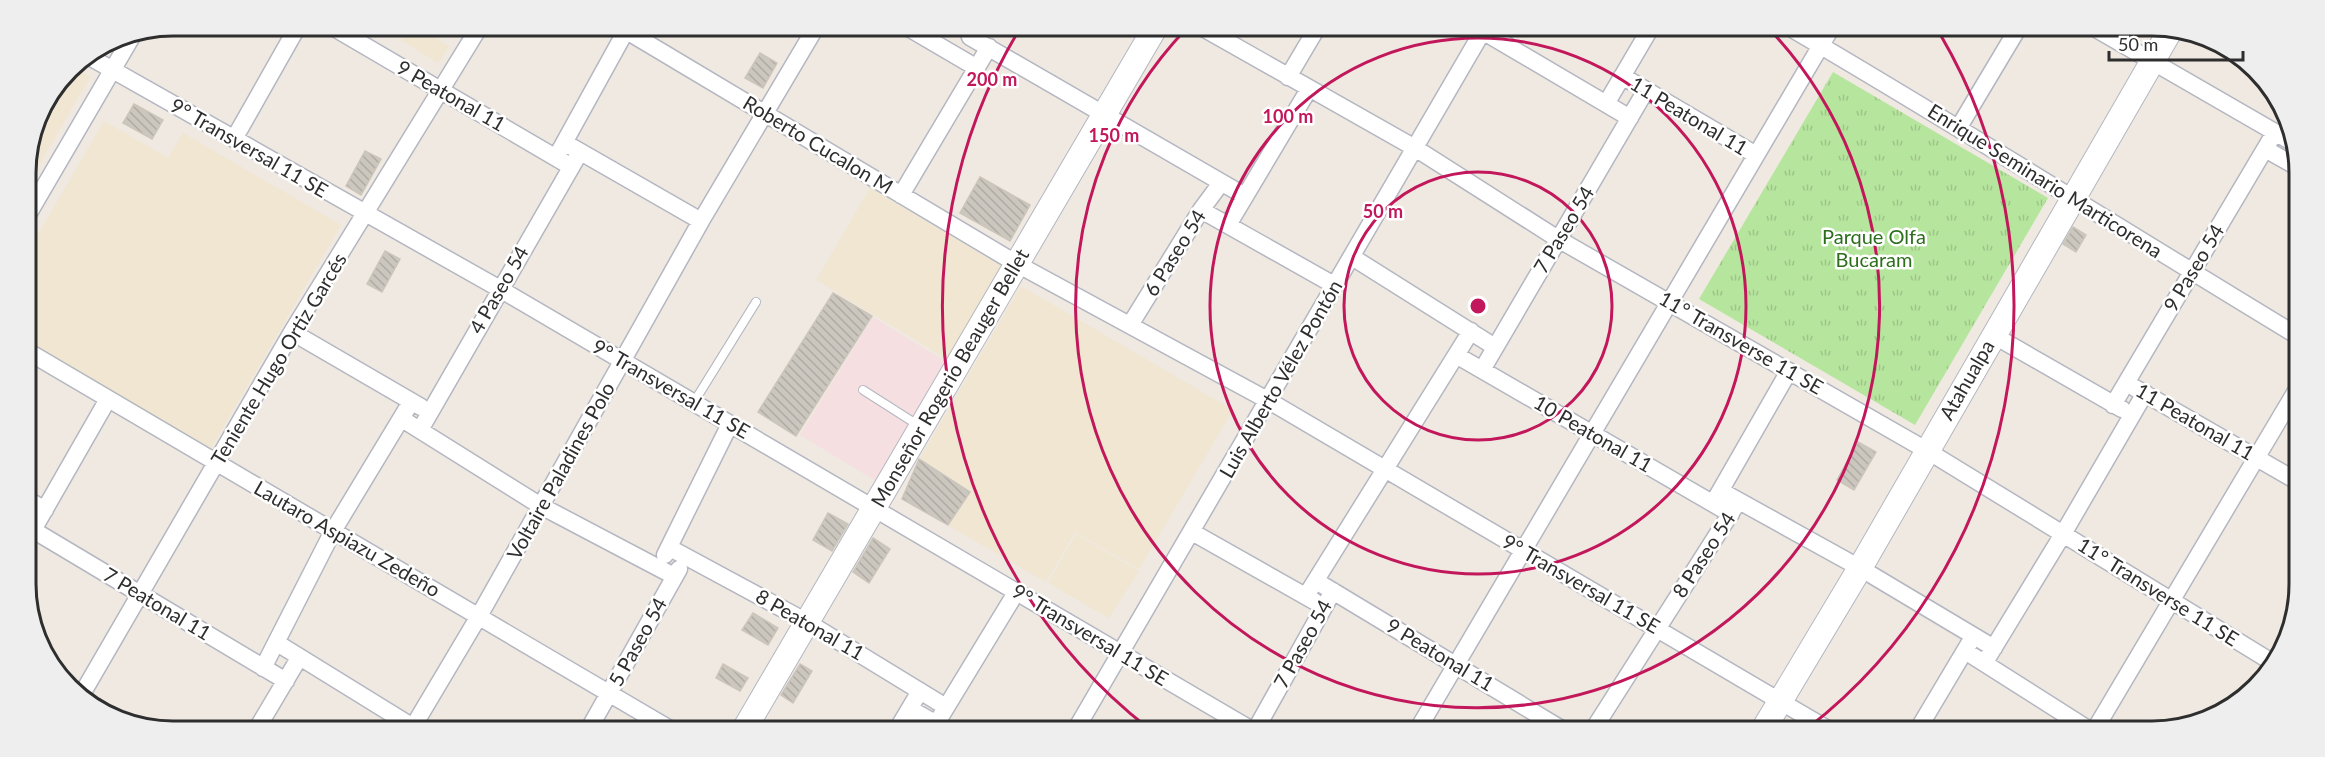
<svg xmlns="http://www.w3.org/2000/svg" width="2325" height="757" font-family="Lato,sans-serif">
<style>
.education{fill:#f0e6d1}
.medical{fill:#f5dfe0}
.grass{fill:url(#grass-tufts)}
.building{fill:url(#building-back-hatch);stroke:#cbc5ba;stroke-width:1.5}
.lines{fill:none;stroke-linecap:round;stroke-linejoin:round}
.lane-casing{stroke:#b4b7c1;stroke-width:10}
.street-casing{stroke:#b4b7c1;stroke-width:19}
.secondary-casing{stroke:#b4b7c1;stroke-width:26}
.lane{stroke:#fff;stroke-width:8}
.street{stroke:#fff;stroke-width:16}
.secondary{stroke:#fff;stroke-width:24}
.ring{fill:none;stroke:#c2185b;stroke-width:3}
.labels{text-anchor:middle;stroke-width:5;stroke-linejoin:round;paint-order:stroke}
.street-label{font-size:20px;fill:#2e2e2e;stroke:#fff}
.park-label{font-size:20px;fill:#2c6e1b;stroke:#fff}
.rim{fill:none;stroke:#2e2e2e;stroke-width:3}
.centre{fill:#c2185b;stroke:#fff;stroke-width:3}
.ring-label{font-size:18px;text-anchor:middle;font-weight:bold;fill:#c2185b;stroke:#fff;stroke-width:5;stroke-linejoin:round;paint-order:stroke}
</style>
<defs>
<pattern id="grass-tufts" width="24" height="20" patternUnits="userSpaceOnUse" patternTransform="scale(1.5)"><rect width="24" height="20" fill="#b6e59e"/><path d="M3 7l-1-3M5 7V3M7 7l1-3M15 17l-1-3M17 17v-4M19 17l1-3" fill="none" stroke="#9dc588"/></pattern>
<pattern id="building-back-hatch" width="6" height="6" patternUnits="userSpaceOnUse" patternTransform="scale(1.5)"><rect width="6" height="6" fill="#cbc7bf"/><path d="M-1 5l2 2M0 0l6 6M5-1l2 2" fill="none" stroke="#afaba4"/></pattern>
</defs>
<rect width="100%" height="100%" fill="#efe9e1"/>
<!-- education -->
<path class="education" d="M409,26H416L449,46L438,63L401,40Z
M72,66L90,77L26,188V164L37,116Z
M104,121L168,158L183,133L341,225L211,448L27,342L26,255Z
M870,188L1003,267L950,361L816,280Z
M1021,286L1233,410L1139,569L1075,532L1046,582L949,526L971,491L920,458Z
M1076,534L1139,571L1109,618L1048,583Z"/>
<!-- medical -->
<path class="medical" d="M873,317L948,363L878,482L800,435Z"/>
<!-- grass -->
<path class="grass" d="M1833,72L2048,198L1915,425L1699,299Z"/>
<!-- building -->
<path class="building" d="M760,53L777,63L763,88L745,78Z
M134,104L163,120L152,139L123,123Z
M365,151L381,159L361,195L346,186Z
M980,177L1030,205L1010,241L960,213Z
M2073,227L2086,235L2076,252L2063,244Z
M385,251L400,259L382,292L367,284Z
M833,293L872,316L796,436L758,412Z
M1858,442L1876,452L1854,490L1837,480Z
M919,459L970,492L948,525L902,499Z
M828,513L848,524L832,551L813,540Z
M873,538L890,549L869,583L853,572Z
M753,613L778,628L768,645L742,630Z
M723,664L748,678L740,691L716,678Z
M800,664L812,671L793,703L781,695Z"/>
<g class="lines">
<!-- lane casing -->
<g class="lane-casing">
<path id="lane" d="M863,390L921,427
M694,402L756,302"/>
</g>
<!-- street casing -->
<g class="street-casing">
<path id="street" d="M331,26L570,166
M620,27L1017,264L1269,401L1829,730
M907,27L977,68
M1203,28L1415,148L1558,239L1926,450L2275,664
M1479,29L1630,118
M1794,30C1963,129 2128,233 2296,335
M2098,30L2292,142
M970,37L1245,196
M88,56L500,289L1250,729
M1622,76L1756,155
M1288,77L1317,28
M1606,104L1650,29
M1959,127L2017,30
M234,139L298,26
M565,143L701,221
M2265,149L2297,167
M559,152L628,27
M901,195L989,47
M1201,210L1334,285
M26,218L134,33
M1228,225L1309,89
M1352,257L1495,347
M1130,325L1201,210L1221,183
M292,332L421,407
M1993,335L2122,409
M27,351L668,728
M1456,355L1731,514
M1482,370L1646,90
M2135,388L2295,480
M2113,405L2275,132
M402,419L541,506L674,576
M420,430L580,152
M1721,491L1860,568L1994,648
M28,500L45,510
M1715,500L1789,371
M28,527L286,681
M33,530L108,399
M1192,532L1314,601
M670,548L807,622L946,707
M665,555L730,424
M1316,581L1563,730
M1306,596L1471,331
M277,643L413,727
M1965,651L2091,731
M1985,662L2063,534L2145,393
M263,668L333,531L411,402
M82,694L292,332L480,26
M910,709L944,728
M936,724L1017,591
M258,727L299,658
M413,727L479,616L701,221L816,27
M590,727L679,569
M898,728L920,691
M1076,729L1484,29
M1256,729L1333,591
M1418,729L1830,30
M1593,730L1736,505
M1917,731L1970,642
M2094,731L2296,391"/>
</g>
<!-- secondary casing -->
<g class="secondary-casing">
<path id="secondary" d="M745,728L1155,28
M1763,730L1860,568L2170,31"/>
</g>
<!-- lane -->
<use href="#lane" class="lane"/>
<!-- street -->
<use href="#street" class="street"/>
<!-- secondary -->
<use href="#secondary" class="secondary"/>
</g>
<!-- distance rings -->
<g class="ring">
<circle cx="1478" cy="306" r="134"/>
<circle cx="1478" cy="306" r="268"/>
<path d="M1772 32A402 402 0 1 1 1186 29"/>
<path d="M1148 728A536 536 0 0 1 1019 30M1940 34A536 536 0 0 1 1808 728"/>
</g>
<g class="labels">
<!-- street labels -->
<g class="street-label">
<text transform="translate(451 96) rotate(30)" y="7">9 Peatonal 11</text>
<text transform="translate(1689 116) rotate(31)" y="7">11 Peatonal 11</text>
<text transform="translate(818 145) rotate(31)" y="7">Roberto Cucalon M</text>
<text transform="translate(249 148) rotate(30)" y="7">9° Transversal 11 SE</text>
<text transform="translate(2045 181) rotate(32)" y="7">Enrique Seminario Marticorena</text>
<text transform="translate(1564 230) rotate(-59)" y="7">7 Paseo 54</text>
<text transform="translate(1175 253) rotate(-58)" y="7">6 Paseo 54</text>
<text transform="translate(2194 268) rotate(-59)" y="7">9 Paseo 54</text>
<text transform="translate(499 290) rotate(-60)" y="7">4 Paseo 54</text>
<text transform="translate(1741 343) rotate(30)" y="7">11° Transverse 11 SE</text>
<text transform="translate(279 359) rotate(-59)" y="7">Teniente Hugo Ortiz Garcés</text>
<text transform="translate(950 378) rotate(-60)" y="7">Monseñor Rogerio Beauger Bellet</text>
<text transform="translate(1281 379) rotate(-60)" y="7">Luis Alberto Vélez Pontón</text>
<text transform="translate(1967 380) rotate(-60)" y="7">Atahualpa</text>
<text transform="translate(671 389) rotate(30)" y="7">9° Transversal 11 SE</text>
<text transform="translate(2195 422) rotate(30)" y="7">11 Peatonal 11</text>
<text transform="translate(1593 434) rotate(30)" y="7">10 Peatonal 11</text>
<text transform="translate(561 471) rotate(-61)" y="7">Voltaire Paladines Polo</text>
<text transform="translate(347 539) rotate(30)" y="7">Lautaro Aspiazu Zedeño</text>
<text transform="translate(1704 555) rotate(-57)" y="7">8 Paseo 54</text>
<text transform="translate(1581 584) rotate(30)" y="7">9° Transversal 11 SE</text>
<text transform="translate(2158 592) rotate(32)" y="7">11° Transverse 11 SE</text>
<text transform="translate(157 604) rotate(31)" y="7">7 Peatonal 11</text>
<text transform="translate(810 625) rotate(30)" y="7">8 Peatonal 11</text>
<text transform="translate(1090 635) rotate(31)" y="7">9° Transversal 11 SE</text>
<text transform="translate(638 642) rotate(-61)" y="7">5 Paseo 54</text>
<text transform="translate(1303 644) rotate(-61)" y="7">7 Paseo 54</text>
<text transform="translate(1440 655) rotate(31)" y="7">9 Peatonal 11</text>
</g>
<!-- park labels -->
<g class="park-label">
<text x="1874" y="244">Parque Olfa<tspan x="1874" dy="23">Bucaram</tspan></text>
</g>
</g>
<!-- crop -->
<path d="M0 0H2325V757H0ZM173 36H2152A137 137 0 0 1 2289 173V584A137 137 0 0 1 2152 721H173A137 137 0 0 1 36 584V173A137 137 0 0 1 173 36Z" fill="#eee" fill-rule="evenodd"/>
<path class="rim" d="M173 36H2152A137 137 0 0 1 2289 173V584A137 137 0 0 1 2152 721H173A137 137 0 0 1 36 584V173A137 137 0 0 1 173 36Z"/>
<circle cx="1478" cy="306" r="9" class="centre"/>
<g class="ring-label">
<text x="992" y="86">200 m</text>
<text x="1288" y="123">100 m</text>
<text x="1114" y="142">150 m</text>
<text x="1383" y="218">50 m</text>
</g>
<!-- scale -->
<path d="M2109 51v9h134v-9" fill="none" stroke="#2e2e2e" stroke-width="3"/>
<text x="2118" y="51" font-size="18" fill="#2e2e2e" stroke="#ffffff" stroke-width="4.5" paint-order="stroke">50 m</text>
</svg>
